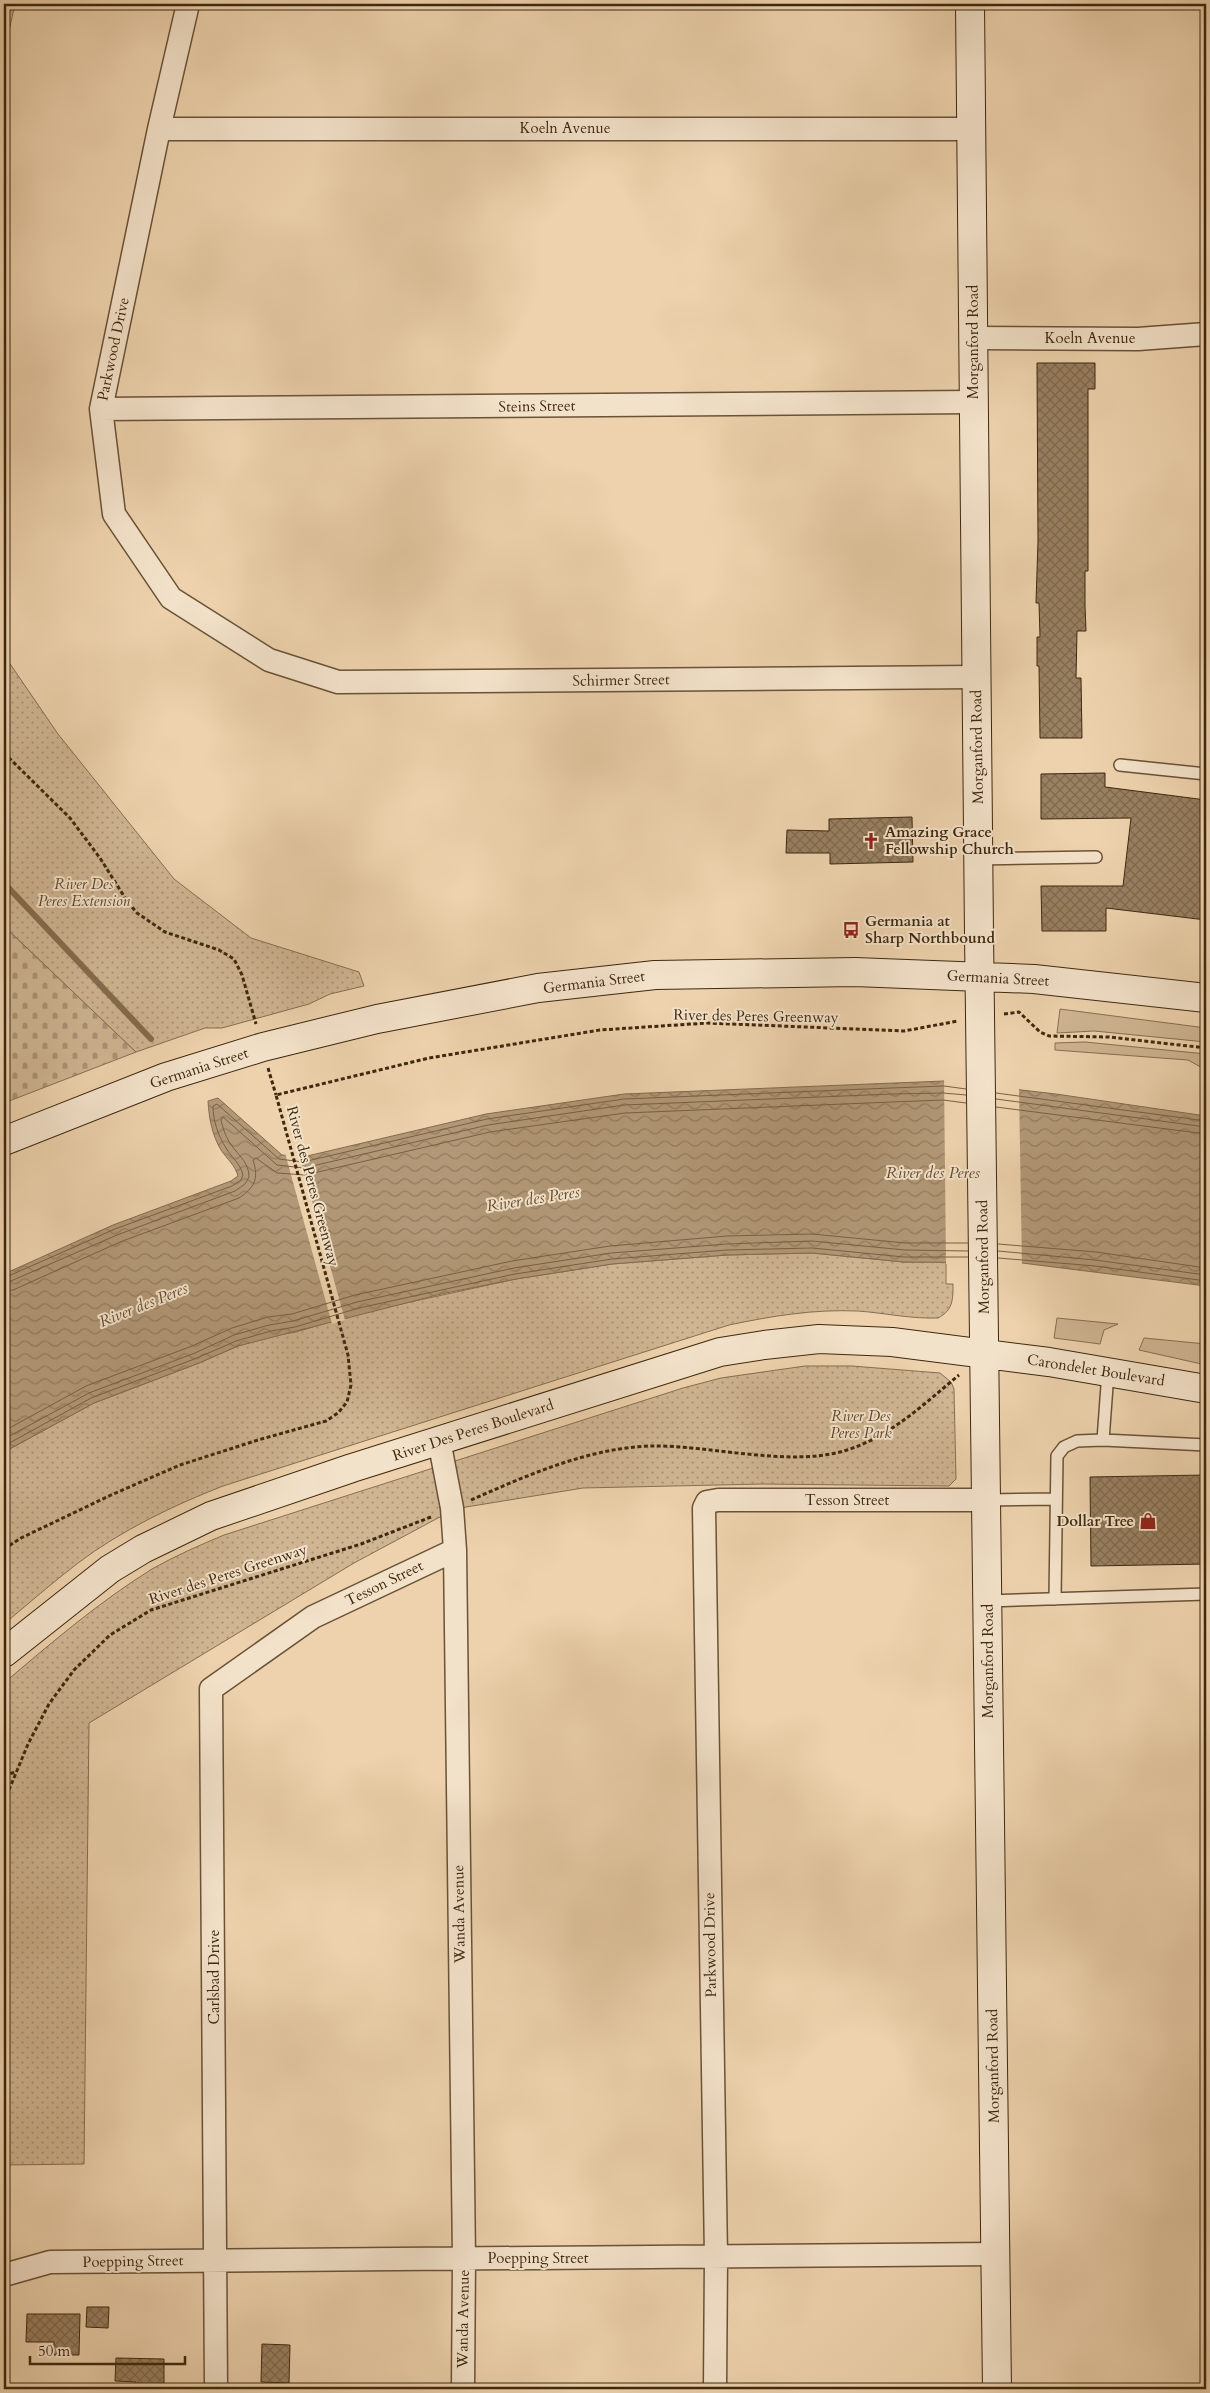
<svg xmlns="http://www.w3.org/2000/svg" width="1210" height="2393" font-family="Cardo,serif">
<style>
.grass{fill:#cfb592;stroke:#866e50}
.cemetery{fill:url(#cemetery-stones);stroke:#866e50}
.park{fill:url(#park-dots);stroke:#866e50}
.water{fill:url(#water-waves);stroke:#846b4d}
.pier{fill:#edd2ad}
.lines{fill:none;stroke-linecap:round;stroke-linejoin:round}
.shore{stroke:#786042;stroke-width:1}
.stream{stroke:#846b4d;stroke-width:6}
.building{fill:url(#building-cross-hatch);stroke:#3e280e}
.service-casing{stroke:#6a5236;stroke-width:14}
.minor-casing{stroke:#6a5236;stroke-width:25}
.secondary-casing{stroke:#3e280e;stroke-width:30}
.path{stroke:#3e280e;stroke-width:3;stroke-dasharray:4 2.5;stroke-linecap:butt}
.service{stroke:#f3e2ca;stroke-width:11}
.minor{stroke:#f3e2ca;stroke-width:22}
.secondary{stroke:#f3e2ca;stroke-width:28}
.labels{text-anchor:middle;stroke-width:4;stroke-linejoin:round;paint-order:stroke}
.street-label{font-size:15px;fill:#3e280e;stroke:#f3e2ca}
.poi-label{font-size:15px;font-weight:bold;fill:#3e280e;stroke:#f3e2ca;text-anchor:start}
.park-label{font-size:15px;font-style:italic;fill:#5b4428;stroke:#f3e2ca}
.water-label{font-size:16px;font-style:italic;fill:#614a2e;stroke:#f3e2ca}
</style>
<defs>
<pattern id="cemetery-stones" width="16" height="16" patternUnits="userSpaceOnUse" patternTransform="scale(1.25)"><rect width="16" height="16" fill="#cfb592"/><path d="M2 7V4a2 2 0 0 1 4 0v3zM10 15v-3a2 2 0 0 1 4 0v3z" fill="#a99376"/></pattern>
<pattern id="park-dots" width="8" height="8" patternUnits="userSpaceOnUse" patternTransform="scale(1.25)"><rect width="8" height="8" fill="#cfb592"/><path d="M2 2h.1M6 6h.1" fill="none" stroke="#a99376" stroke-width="1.8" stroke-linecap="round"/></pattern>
<pattern id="water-waves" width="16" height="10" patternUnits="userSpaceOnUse" patternTransform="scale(1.25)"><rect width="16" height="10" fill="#b29877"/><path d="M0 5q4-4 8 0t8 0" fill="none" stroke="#927c60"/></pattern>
<pattern id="building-cross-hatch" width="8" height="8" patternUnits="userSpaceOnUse" patternTransform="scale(1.25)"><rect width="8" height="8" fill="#998061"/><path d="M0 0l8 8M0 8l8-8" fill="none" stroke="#7e694e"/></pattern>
</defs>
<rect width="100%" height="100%" fill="#edd2ad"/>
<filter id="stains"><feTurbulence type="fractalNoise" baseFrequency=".004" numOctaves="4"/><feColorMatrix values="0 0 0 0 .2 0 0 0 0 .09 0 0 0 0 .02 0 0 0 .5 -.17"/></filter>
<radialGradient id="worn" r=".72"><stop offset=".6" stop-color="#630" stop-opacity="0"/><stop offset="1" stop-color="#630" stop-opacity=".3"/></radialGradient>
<!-- grass -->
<path class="grass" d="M1060,1009L1206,1028V1042L1094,1031L1057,1033Z
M1085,1042L1206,1054V1070L1188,1060L1055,1050V1043Z
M1057,1318L1118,1324L1104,1330L1100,1344L1054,1338Z
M1144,1338L1206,1344V1365L1139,1350Z"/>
<!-- cemetery -->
<path class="cemetery" d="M4,926L6,928L136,1052L4,1103Z"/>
<!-- park -->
<path class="park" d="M4,4H15L4,53Z
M4,655L58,734L174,879L251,938L359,972L364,986L330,994L309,1004L222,1028H205L136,1052L4,926Z
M812,1253L904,1262H946V1284H953C953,1300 953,1310 938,1318C911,1319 885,1313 858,1311C814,1309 772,1316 729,1325L223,1486C172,1506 122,1530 78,1563C52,1583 28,1604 4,1624V1452L94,1403L199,1363L238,1346L272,1336L296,1332L360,1313L516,1279L612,1264L727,1255Z
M805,1366H852L940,1373L951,1382L954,1389L956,1479L949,1486L762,1484L583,1488L466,1507L438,1518L354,1563L89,1723L84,2164L4,2165V1683C51,1643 99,1602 152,1569C175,1556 200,1545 224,1535L683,1388L721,1378Z"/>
<!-- water -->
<path class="water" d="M944,1081L1056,1094L1206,1116V1286L1022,1263L904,1262L812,1253L727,1255L612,1264L516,1279L441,1294L238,1346L199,1363L94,1403L4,1452V1274L113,1225L231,1181L238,1176C235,1165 227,1159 221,1150C212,1135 209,1118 208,1101L218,1098L282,1155L303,1157L486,1114L624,1094Z"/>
<!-- pier -->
<path class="pier" d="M944,1079L1019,1088L1022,1266L946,1264Z
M285,1153L299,1154L345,1320L332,1324Z"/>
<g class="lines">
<!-- shore -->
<path class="shore" d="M996,1093L1206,1121
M996,1099L1206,1127
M996,1107L1206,1134
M998,1244L1096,1252L1206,1268
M998,1251L1095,1260L1206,1275
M998,1258L1095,1266L1206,1281
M4,1278L115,1229L232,1186L241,1180L243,1175C240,1163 232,1158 226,1148C218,1136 213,1120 213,1106L217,1104L279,1159L303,1162L487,1119L624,1099L891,1088L944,1086L966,1089
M4,1284L117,1235L235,1191L245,1184L249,1177C249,1163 240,1157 232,1146C226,1138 223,1129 221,1120L223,1117L277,1165L304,1168L488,1125L624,1105L892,1094L943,1093L966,1095
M4,1292L13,1290L120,1242L239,1198C255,1187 259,1179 253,1160L256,1158L277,1173L305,1175L490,1132L625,1113L892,1102L943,1100L966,1103
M4,1431L86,1386L192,1346L232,1328L268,1317L292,1314L355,1295L512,1261L610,1246L727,1236L812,1234L905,1243H968
M4,1439L89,1393L195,1353L234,1335L269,1325L293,1321L357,1302L514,1268L611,1253L727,1244L812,1241L905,1250L968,1251
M4,1446L91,1398L197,1358L236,1341L271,1331L295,1327L359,1308L515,1274L612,1259L727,1250L812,1248L904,1257H968"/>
<!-- stream -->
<path class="stream" d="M4,883L151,1039"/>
</g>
<!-- building -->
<path class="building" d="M1037,363H1095V389H1088V571H1085V606L1086,631H1077L1076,678H1081L1082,738H1040L1039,666H1037V637H1040L1039,603H1036L1038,541Z
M1105,773V787L1206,800V920L1106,908V931H1042L1041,886H1123L1131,818L1041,819V774Z
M912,817L913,862L830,864V853H786L787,830L829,831V819Z
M1206,1475V1564L1091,1566L1090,1477Z
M87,2307H109L108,2328L86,2327Z
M27,2314H80L79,2355H54V2342H26Z
M262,2344L290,2345L289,2383L261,2382Z
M116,2358L164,2359V2389H136V2382L115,2381Z"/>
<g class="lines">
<!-- service casing -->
<g class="service-casing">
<path id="service" d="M1120,765L1206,774
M978,859L1096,857
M1103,1440L1108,1372
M986,1500L1056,1499
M1055,1599L1057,1456L1064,1447L1077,1441L1103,1440L1206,1445
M988,1601L1206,1594"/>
</g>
<!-- minor casing -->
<g class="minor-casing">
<path id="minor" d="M188,4L159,129L101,409L114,514L171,598L269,660L338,682L976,677
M159,129H972
M974,338L1138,339L1206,334
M101,409L973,402
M439,1440L452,1508L455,1550L464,2258L463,2389
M4,2275L50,2262L996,2254
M216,2389L211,1689L313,1617L455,1550
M715,2389L716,2257L704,1508L707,1502L718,1500H986"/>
</g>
<!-- secondary casing -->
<g class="secondary-casing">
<path id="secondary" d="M970,4L979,934L997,2389
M4,1141L166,1077L263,1047L377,1019L538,988L655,975L855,972L1034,979L1206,998
M4,1653L110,1569L143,1549L211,1516L352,1468L720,1352L764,1345L819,1339L892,1342L1049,1362L1206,1389"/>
</g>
<!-- path -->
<path class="path" d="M4,753L70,818L100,858L127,901L137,913L165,932L219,950L234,959L242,975L256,1024
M1004,1014L1019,1012L1040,1032L1049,1036L1109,1037L1206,1048
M268,1068L276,1095
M471,1500C528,1475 588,1448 651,1446C712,1445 789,1468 847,1450C891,1436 924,1404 959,1375
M4,1549L21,1538L111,1495L180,1465L258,1440L326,1421L338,1413L347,1402L351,1385L348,1355L276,1095L429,1058L600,1030L707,1023L904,1031L958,1021
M4,1775L16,1772
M4,1802L28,1744L49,1704L74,1670L110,1635L151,1610L361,1544L431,1517"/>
<!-- service -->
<use href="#service" class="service"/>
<!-- minor -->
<use href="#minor" class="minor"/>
<!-- secondary -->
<use href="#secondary" class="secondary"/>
</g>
<!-- icons -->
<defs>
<g id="church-bare" transform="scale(1.35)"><path d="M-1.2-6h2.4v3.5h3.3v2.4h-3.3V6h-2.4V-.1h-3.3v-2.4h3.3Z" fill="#8f2418" stroke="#f3e2ca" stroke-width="2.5" paint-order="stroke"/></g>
<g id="bus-bare" transform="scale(1.35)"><path d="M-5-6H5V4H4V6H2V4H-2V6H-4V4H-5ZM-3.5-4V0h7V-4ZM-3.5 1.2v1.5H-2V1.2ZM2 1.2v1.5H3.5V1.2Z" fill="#8f2418" stroke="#f3e2ca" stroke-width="2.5" paint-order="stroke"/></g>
<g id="shop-bare" transform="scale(1.35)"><path d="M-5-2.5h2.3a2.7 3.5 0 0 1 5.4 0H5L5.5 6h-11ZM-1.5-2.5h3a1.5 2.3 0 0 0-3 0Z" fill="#8f2418" stroke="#f3e2ca" stroke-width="2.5" paint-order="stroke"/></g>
</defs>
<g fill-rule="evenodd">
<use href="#church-bare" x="871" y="841"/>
<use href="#bus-bare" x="851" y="930"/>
<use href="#shop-bare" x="1148" y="1521"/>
</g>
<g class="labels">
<!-- street labels -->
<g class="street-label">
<text x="565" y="133">Koeln Avenue</text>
<text x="1090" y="343">Koeln Avenue</text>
<text transform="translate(973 342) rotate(-90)" y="5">Morganford Road</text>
<text transform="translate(113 349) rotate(-78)" y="5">Parkwood Drive</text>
<text transform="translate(537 406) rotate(-1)" y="5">Steins Street</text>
<text transform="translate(621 680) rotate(-1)" y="5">Schirmer Street</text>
<text transform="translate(977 747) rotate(-91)" y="5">Morganford Road</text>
<text transform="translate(998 978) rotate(3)" y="5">Germania Street</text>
<text transform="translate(594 982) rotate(-7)" y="5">Germania Street</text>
<text transform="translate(756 1016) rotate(1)" y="5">River des Peres Greenway</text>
<text transform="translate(199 1068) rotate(-18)" y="5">Germania Street</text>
<text transform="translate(313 1186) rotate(75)" y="5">River des Peres Greenway</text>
<text transform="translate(983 1257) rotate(-91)" y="5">Morganford Road</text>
<text transform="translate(1096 1370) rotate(9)" y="5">Carondelet Boulevard</text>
<text transform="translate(473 1430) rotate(-18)" y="5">River Des Peres Boulevard</text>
<text x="847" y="1505">Tesson Street</text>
<text transform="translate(228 1574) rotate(-18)" y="5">River des Peres Greenway</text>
<text transform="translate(384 1583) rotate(-26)" y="5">Tesson Street</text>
<text transform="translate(988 1661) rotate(-90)" y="5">Morganford Road</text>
<text transform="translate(459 1914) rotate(-91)" y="5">Wanda Avenue</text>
<text transform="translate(710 1945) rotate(-91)" y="5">Parkwood Drive</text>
<text transform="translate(214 1977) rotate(-90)" y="5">Carlsbad Drive</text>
<text transform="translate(993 2066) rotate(-91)" y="5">Morganford Road</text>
<text x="538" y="2263">Poepping Street</text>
<text transform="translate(133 2261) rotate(-1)" y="5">Poepping Street</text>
<text transform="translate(463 2319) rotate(-89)" y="5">Wanda Avenue</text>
</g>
<!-- poi labels -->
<g class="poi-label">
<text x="885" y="837">Amazing Grace<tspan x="885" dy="17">Fellowship Church</tspan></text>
<text x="865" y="926">Germania at<tspan x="865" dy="17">Sharp Northbound</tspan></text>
<text x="1134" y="1526" text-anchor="end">Dollar Tree</text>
</g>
<!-- park labels -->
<g class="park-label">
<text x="84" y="889">River Des<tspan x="84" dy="17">Peres Extension</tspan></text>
<text x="861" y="1421">River Des<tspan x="861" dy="17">Peres Park</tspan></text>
</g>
<!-- water labels -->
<g class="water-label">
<text x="933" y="1178">River des Peres</text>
<text transform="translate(533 1198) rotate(-9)" y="6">River des Peres</text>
<text transform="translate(143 1304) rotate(-22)" y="6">River des Peres</text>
</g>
</g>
<!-- margin -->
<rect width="1210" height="2393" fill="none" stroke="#edd2ad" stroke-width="20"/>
<rect x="5" y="5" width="1200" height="2383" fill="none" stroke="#3e280e" stroke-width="2.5"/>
<rect x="10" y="10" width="1190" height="2373" fill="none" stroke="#3e280e"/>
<!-- scale -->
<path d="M30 2356v8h155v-8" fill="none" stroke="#3e280e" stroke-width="2.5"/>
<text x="38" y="2356" font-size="15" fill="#3e280e" stroke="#f3e2ca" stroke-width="4" paint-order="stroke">50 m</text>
<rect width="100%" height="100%" filter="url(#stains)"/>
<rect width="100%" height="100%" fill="url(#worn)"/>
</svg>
